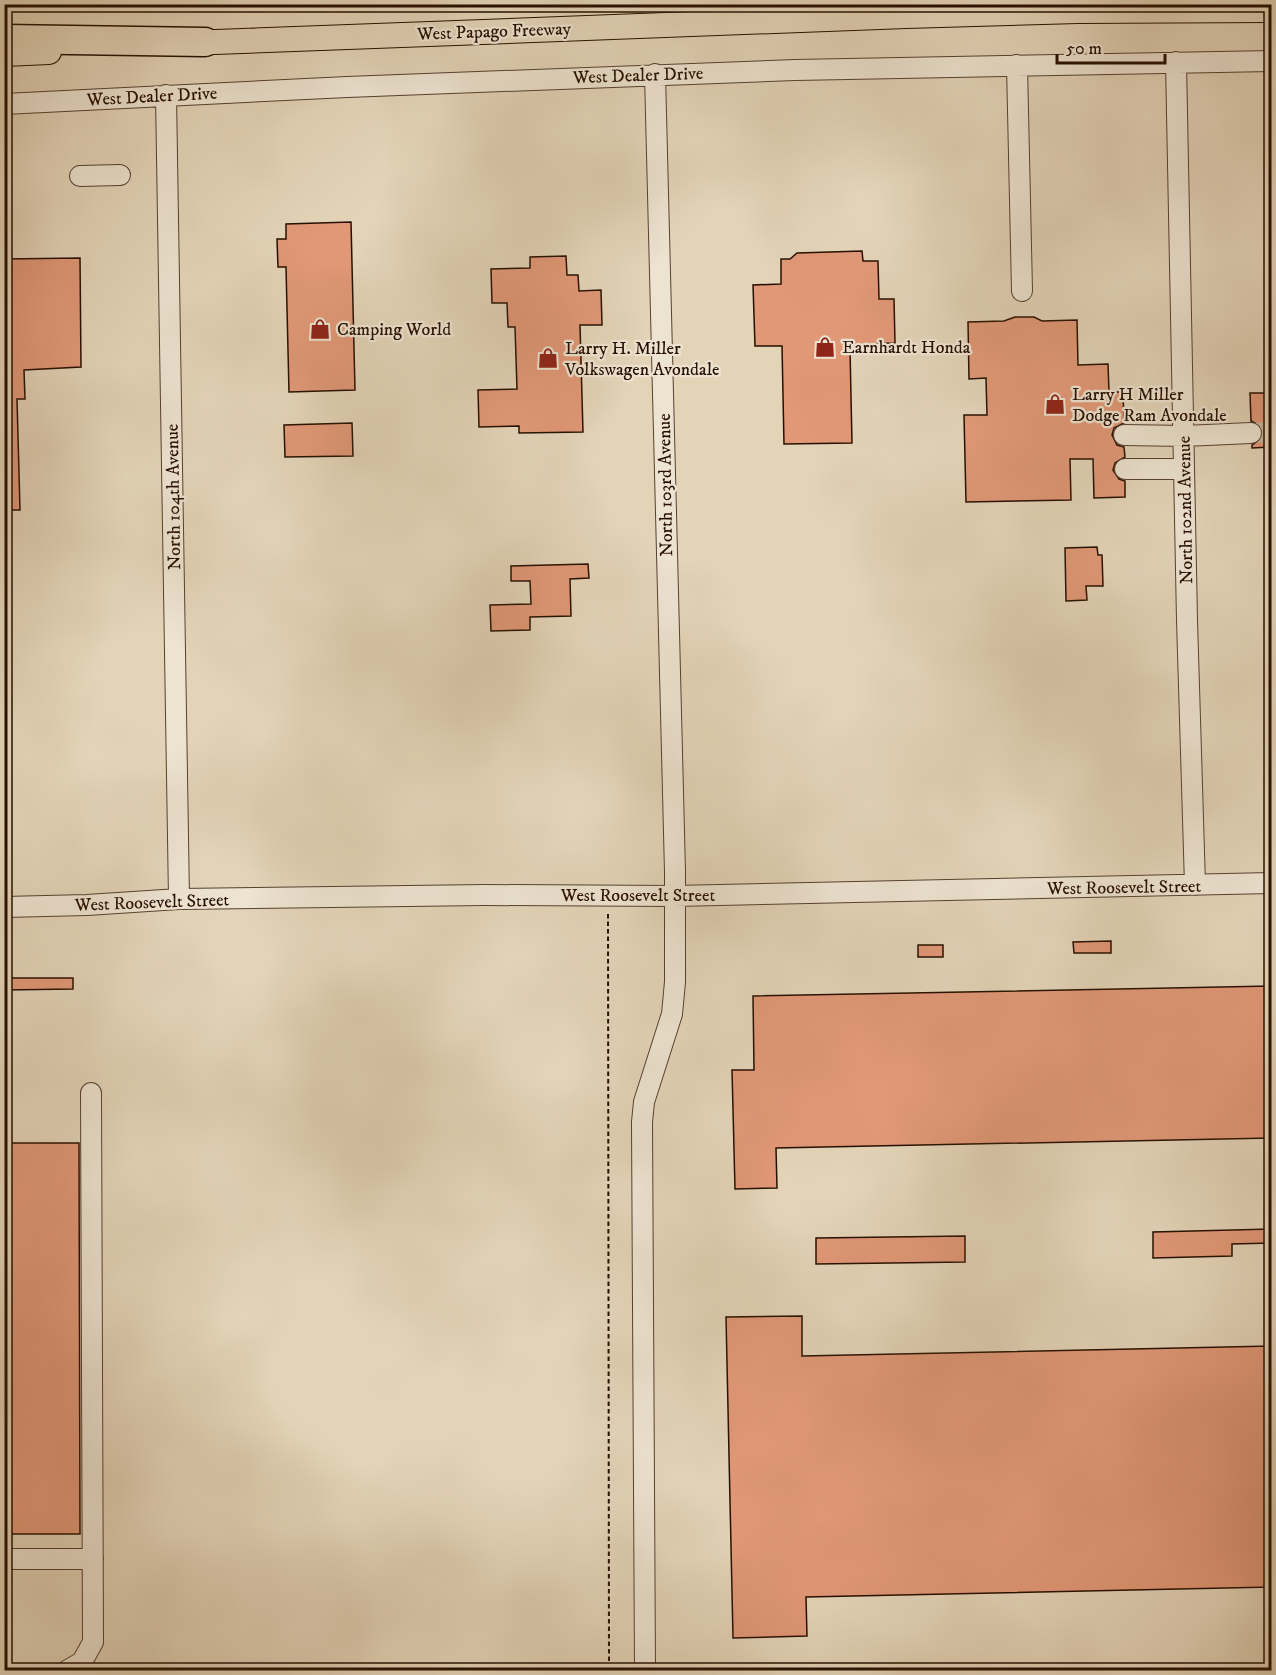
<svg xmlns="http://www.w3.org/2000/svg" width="1276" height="1675" font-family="'IM FELL DW Pica',serif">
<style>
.building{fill:#e19877;stroke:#270f01;stroke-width:1.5}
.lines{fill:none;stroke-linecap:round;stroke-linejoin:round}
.minor-tunnel{stroke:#c7b69d;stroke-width:20;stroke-dasharray:20 10;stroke-linecap:butt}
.minor-casing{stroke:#56402f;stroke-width:22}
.major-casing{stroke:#270f01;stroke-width:26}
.highway-casing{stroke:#270f01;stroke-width:31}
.path{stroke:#270f01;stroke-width:2;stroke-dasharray:4.5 3;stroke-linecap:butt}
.minor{stroke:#ede3d1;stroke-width:20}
.major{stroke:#e3d4b8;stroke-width:24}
.highway{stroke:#e3d4b8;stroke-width:28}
.labels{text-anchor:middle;stroke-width:4.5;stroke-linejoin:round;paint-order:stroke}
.street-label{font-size:18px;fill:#270f01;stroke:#ede3d1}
.poi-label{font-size:18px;fill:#270f01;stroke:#ede3d1;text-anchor:start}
</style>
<rect width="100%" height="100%" fill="#e3d4b8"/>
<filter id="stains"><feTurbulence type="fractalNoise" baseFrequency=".00333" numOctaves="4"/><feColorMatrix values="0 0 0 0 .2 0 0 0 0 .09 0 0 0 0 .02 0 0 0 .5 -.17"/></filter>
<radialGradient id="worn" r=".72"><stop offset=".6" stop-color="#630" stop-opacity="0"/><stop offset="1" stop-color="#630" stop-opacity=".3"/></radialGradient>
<!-- building -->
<path class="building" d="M351,222L355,390L289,392L286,267H278L277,239H286V224Z
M862,251L863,261H878L879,299H894L895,343L867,344V349H850L852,443L784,444L782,346H755L753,285L781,284V259H790L797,253Z
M566,256L567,275H578L579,291L601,290L602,325H580L583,432L519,433V426L479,427L478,390L517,389L515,327H508L507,303H492L491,269L530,268V257Z
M80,258L81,367L24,370L25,399H17L20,510H4V259Z
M1015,317H1034L1042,321L1077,320L1078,365L1108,364L1109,392H1123L1124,423L1114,428L1112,435L1117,445L1124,447L1125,457L1115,463L1113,470L1119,479L1125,481V497L1094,498L1093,459H1070L1071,500L966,502L964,415H987L986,378L969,379L968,322L1004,321Z
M1250,393H1272V447L1252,448V445L1261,439L1263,433L1261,426L1251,421Z
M352,423L353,456L285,457L284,425Z
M1097,547L1098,555H1102L1103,586H1086L1087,600L1066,601L1065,548Z
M588,564L589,578L570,579L571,616L530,617V630L491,631L490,605L531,604L530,581H511V566Z
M1111,941V953H1074L1073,942Z
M918,945H943V957H918Z
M4,978H73V989L4,990Z
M1272,986V1138L776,1148L777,1188L735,1189L732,1070H754L753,996Z
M4,1143H79L80,1534H4Z
M1272,1229V1243L1232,1244V1256L1153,1258V1232Z
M965,1236V1262L816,1264V1238Z
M802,1316V1356L1272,1346V1587L806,1597L807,1636L733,1638L726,1317Z"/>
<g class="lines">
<!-- minor-tunnel -->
<path class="minor-tunnel" d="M1251,433L1272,432"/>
<!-- minor casing -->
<g class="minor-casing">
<path id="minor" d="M1176,62L1187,620L1195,885
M1017,65L1022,291
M166,95L179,899
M4,104L347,87L795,70L1272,61
M80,176L120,175
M1124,435L1184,436L1251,433
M1125,469H1184
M4,907L87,905L179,899L485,895L675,896L1272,883
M4,1559H93
M68,1670L82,1662L93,1642L91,1093
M645,1670L642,1122L644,1102L672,1014L675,982V872L655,74"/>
</g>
<!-- major casing -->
<g class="major-casing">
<path id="major" d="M188,43L906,16L1078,11L1272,10
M4,54L49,52"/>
</g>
<!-- highway casing -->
<g class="highway-casing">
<path id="highway" d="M4,39L205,42"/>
</g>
<!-- path -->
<path class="path" d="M608,914L609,1670"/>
<!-- minor -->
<use href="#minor" class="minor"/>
<!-- major -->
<use href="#major" class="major"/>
<!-- highway -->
<use href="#highway" class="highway"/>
</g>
<!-- icons -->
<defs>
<g id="shop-bare" transform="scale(1.62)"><path d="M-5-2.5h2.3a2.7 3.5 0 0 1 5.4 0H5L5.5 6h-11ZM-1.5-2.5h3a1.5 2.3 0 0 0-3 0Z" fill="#8f2418" stroke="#ede3d1" stroke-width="2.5" paint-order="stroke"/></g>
</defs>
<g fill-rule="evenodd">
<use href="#shop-bare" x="320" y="329"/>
<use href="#shop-bare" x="825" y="347"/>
<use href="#shop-bare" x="548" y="358"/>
<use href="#shop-bare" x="1055" y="404"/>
</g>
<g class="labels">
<!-- street labels -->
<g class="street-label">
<text transform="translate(494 31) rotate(-2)" y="6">West Papago Freeway</text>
<text transform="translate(638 75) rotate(-2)" y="6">West Dealer Drive</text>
<text transform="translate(152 96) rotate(-3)" y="6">West Dealer Drive</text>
<text transform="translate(665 485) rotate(-91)" y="6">North 103rd Avenue</text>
<text transform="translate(173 497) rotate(-91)" y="6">North 104th Avenue</text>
<text transform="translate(1185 510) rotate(-91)" y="6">North 102nd Avenue</text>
<text transform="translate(1124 887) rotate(-1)" y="6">West Roosevelt Street</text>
<text x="638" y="901">West Roosevelt Street</text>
<text transform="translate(152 902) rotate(-2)" y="6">West Roosevelt Street</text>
</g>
<!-- poi labels -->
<g class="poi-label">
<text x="337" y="335">Camping World</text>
<text x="842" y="353">Earnhardt Honda</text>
<text x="565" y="354">Larry H. Miller<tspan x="565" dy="21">Volkswagen Avondale</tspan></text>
<text x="1072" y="400">Larry H Miller<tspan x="1072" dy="21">Dodge Ram Avondale</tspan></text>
</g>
</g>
<!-- margin -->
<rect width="1276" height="1675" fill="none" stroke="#e3d4b8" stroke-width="24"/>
<rect x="6" y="6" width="1264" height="1663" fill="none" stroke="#270f01" stroke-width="3"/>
<rect x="12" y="12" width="1252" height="1651" fill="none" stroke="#270f01" stroke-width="1.5"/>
<!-- scale -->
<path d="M1057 54v9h108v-9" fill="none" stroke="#270f01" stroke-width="3"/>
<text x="1066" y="54" font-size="18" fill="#270f01" stroke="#ede3d1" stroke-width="4.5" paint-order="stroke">50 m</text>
<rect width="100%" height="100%" filter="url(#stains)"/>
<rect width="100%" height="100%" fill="url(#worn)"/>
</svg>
